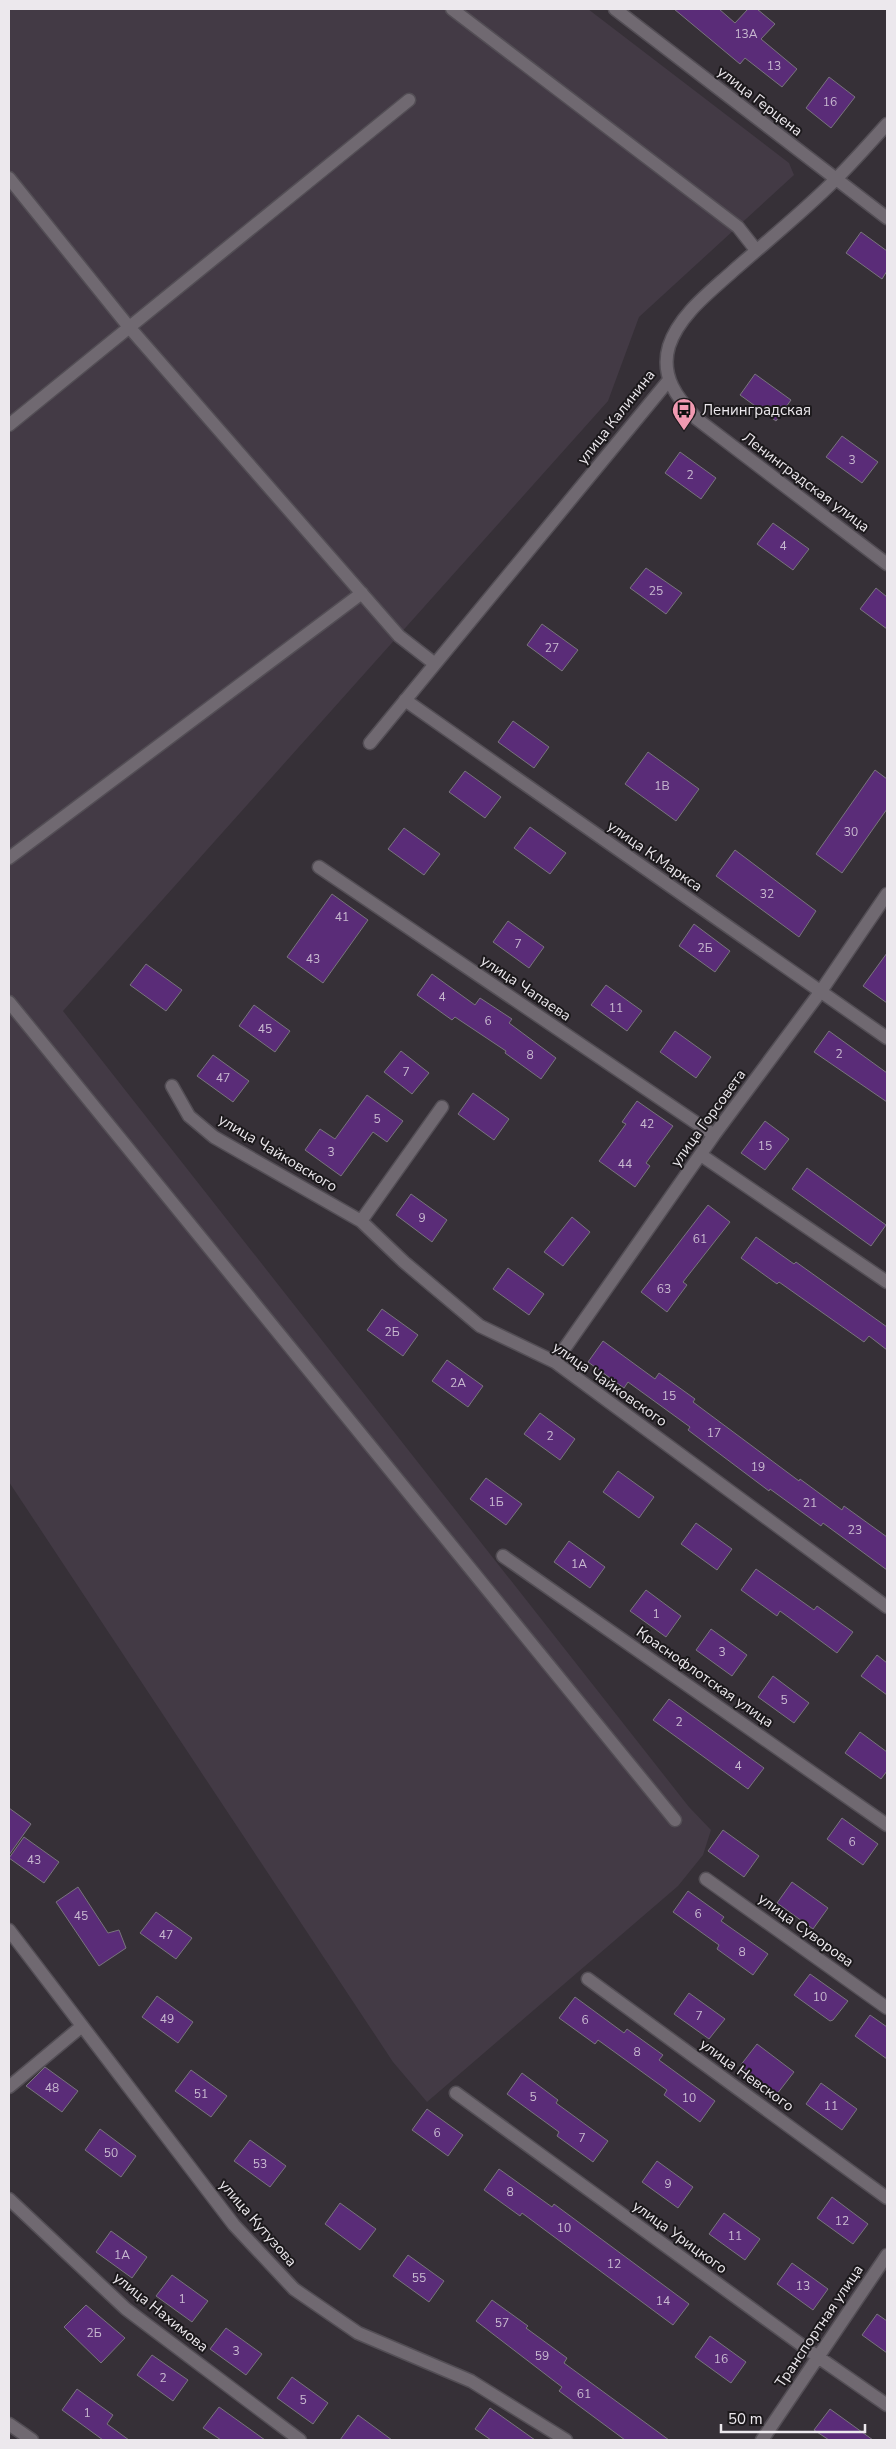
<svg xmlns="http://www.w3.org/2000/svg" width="896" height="2449" font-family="'Nunito Sans',sans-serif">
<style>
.built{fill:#433a45}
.building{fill:#5a2c78;stroke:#79747d}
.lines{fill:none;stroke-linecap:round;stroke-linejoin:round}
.minor-casing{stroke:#534e55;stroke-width:15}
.minor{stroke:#706971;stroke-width:12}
.labels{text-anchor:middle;stroke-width:4;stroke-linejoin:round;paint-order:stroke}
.number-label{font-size:12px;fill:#c8b9d0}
.street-label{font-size:15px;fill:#ece8ed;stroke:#1c191c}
.poi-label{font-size:15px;fill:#ece8ed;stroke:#1c191c;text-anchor:start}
</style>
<rect width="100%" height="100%" fill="#363037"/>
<!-- built -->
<path class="built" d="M9,9H588L789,163L794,175L639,317L608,401L63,1011L689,1807L711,1830L703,1855L678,1886L427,2102L393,2062L9,1482Z"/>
<!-- building -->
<path class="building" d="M674,9H719L735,23L748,9H757L775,24L761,39L797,69L782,87L745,58L740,64Z
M829,77L855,97L831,128L806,108Z
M861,232L887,251V271L882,279L846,253Z
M755,374L791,400L776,421L740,395Z
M842,436L878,462L862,483L826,457Z
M680,452L716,478L701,499L665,473Z
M773,523L809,549L793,570L757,544Z
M646,568L682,593L666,614L630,588Z
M876,588L887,597V629L860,609Z
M542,624L578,650L562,671L527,645Z
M513,721L549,747L534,768L498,742Z
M648,752L699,789L676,821L625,784Z
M875,770L887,779V809L842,873L816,854Z
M465,771L501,797L485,818L449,792Z
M530,827L566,853L550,874L514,848Z
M404,828L440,854L424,875L388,849Z
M735,850L816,911L799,937L716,876Z
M332,894L368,920L323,983L287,957Z
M508,921L544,947L529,968L493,942Z
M694,924L730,951L715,972L679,946Z
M887,953V1003L863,986Z
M146,964L182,990L166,1011L130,985Z
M432,974L475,1005L480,998L512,1019L509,1023L556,1058L541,1079L505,1053L506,1051L455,1017L452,1020L417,995Z
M606,985L642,1011L627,1031L591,1005Z
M254,1005L290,1031L275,1052L239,1026Z
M675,1031L711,1057L696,1078L660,1052Z
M829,1031L887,1073V1102L814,1052Z
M401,1051L429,1073L412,1094L384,1072Z
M213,1055L249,1081L233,1102L197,1076Z
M473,1093L509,1119L494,1140L458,1114Z
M367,1095L403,1121L387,1142L373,1132L341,1176L305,1150L320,1129L335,1139Z
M637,1101L673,1126L646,1163L650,1166L635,1187L599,1161L626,1124L622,1122Z
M765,1121L789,1139L765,1170L741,1153Z
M807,1168L886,1225L871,1246L792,1189Z
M411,1194L447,1220L432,1242L396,1215Z
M708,1205L730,1222L683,1282L687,1285L667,1312L641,1292Z
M572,1217L590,1232L563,1266L544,1252Z
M756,1237L794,1264L796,1262L887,1327V1350L869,1336L864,1342L779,1282L777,1284L741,1258Z
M508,1268L544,1294L529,1315L493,1289Z
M382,1309L418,1335L403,1356L367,1330Z
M603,1341L655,1379L659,1373L695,1399L693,1402L799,1481L800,1479L842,1510L844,1506L887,1537V1570L823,1523L821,1526L770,1489L769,1491L688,1430L690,1427L628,1382L624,1388L588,1362Z
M447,1360L483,1386L468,1407L432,1381Z
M540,1413L575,1439L560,1460L524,1434Z
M618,1471L654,1497L639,1518L603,1492Z
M486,1478L522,1504L506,1525L470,1499Z
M696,1523L732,1549L717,1570L681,1544Z
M569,1541L605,1567L590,1588L554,1562Z
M756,1569L814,1610L817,1606L853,1632L837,1653L780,1611L777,1616L741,1590Z
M646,1590L681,1616L666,1637L630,1611Z
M711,1629L747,1655L732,1676L696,1650Z
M877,1655L887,1663V1695L861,1676Z
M773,1676L809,1703L794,1723L758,1697Z
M669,1699L764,1768L748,1789L653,1720Z
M860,1732L887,1752V1771L881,1779L845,1753Z
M9,1808L31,1824L9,1855Z
M842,1818L878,1844L863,1865L827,1839Z
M723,1830L759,1856L744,1877L708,1851Z
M24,1837L59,1862L44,1883L9,1858Z
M792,1882L828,1908L813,1929L777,1903Z
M78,1887L108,1933L119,1930L126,1948L99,1966L56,1902Z
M688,1891L724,1917L721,1921L768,1954L753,1975L717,1949L719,1945L673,1912Z
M156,1912L192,1938L176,1959L140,1933Z
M810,1974L848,2001L833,2020L830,2021L794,1995Z
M689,1993L725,2019L709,2039L674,2014Z
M157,1996L193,2022L178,2043L142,2017Z
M575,1997L624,2033L627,2029L663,2055L659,2060L715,2101L700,2122L664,2095L667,2090L598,2040L595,2044L559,2018Z
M870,2015L887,2027V2059L855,2036Z
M757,2044L794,2072L777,2094L740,2066Z
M45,2067L78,2091L62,2112L26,2086Z
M191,2070L227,2096L211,2117L175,2091Z
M522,2073L558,2100L556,2103L608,2141L593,2162L557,2136L559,2132L507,2094Z
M821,2083L857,2109L842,2130L806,2104Z
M427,2109L463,2135L448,2156L412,2130Z
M100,2129L136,2156L121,2177L85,2150Z
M250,2140L286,2166L270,2187L234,2161Z
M657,2161L693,2187L678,2208L642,2182Z
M499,2169L552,2207L554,2204L689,2304L673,2325L522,2213L520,2216L484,2190Z
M832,2197L868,2224L853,2244L817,2218Z
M340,2203L376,2229L360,2250L325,2224Z
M724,2213L760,2239L745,2260L709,2234Z
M111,2231L147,2257L132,2278L96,2252Z
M408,2255L444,2281L429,2302L393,2276Z
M792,2263L828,2289L813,2310L777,2284Z
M172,2275L208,2301L192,2322L156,2296Z
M492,2300L528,2326L526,2328L567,2358L564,2363L669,2440H625L559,2391L562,2387L476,2321Z
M86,2305L125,2338L101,2363L64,2327Z
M877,2314L887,2321V2353L862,2335Z
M226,2328L262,2354L246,2375L210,2349Z
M710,2336L746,2362L731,2383L695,2357Z
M152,2355L188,2380L173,2401L137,2375Z
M292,2377L328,2403L313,2424L277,2398Z
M77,2389L113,2415L107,2424L129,2440H103L62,2410Z
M219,2407L265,2440H221L203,2428Z
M490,2408L535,2440H491L475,2429Z
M830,2409L873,2440H829L814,2430Z
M358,2415L392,2440H340Z"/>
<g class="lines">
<!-- minor casing -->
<g class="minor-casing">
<path id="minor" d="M452,9L738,227L756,250
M615,9L887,218
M887,124C870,143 853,162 835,180C803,212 767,241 733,271C710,292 679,315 669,346C660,376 677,398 697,419L887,564
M9,178L129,327L399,636L435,664
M9,425L409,100
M405,700L887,1038
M370,743L669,380
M9,858L362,593
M319,867L714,1135
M9,1002L675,1820
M172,1086L189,1116L214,1137L361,1221L404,1262L480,1326L555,1362L887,1607
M701,1155L887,1282
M361,1221L442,1107
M555,1362L714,1135L821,991L887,894
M503,1556L887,1825
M706,1879L887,2008
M9,1930L234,2225L294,2289L358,2333L471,2381L566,2440
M588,1979L887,2198
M9,2087L82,2026
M456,2093L818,2357L887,2405
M9,2199L126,2309L300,2440
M9,2424L32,2440
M762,2440L887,2255"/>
</g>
<!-- minor -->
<use href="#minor" class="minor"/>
</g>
<!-- icons -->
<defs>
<g id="bus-pin" transform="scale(1.25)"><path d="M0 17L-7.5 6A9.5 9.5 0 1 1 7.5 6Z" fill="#f19ab2" stroke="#1c191c"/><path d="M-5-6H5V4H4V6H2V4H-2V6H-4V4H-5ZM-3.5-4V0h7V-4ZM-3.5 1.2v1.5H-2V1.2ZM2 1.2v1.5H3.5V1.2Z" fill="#111"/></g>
</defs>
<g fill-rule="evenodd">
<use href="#bus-pin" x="684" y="410"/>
</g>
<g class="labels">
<!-- number labels -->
<g class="number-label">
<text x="746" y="38">13А</text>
<text x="774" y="70">13</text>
<text x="830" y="106">16</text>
<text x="852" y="464">3</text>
<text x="690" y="479">2</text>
<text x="783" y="550">4</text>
<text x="656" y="595">25</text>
<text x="552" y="652">27</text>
<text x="662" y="790">1В</text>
<text x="851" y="836">30</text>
<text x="767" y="898">32</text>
<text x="342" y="921">41</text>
<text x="518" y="948">7</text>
<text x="705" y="952">2Б</text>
<text x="313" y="963">43</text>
<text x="442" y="1001">4</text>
<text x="616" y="1012">11</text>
<text x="488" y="1025">6</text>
<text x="265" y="1033">45</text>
<text x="839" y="1058">2</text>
<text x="530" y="1059">8</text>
<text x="406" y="1076">7</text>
<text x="223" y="1082">47</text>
<text x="377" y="1123">5</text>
<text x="647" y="1128">42</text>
<text x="765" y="1150">15</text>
<text x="331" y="1156">3</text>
<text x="625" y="1168">44</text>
<text x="422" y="1222">9</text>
<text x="700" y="1243">61</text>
<text x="664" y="1293">63</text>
<text x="392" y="1336">2Б</text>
<text x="458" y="1387">2А</text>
<text x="669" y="1400">15</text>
<text x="714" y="1437">17</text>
<text x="550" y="1440">2</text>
<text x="758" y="1471">19</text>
<text x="496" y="1506">1Б</text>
<text x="810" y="1507">21</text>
<text x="855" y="1534">23</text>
<text x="579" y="1568">1А</text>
<text x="656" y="1618">1</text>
<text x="722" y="1656">3</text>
<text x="784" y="1704">5</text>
<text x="679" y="1726">2</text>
<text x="738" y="1770">4</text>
<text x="852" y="1846">6</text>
<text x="34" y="1864">43</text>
<text x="698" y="1918">6</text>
<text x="81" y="1920">45</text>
<text x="166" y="1939">47</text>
<text x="742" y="1956">8</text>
<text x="820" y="2001">10</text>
<text x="699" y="2020">7</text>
<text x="167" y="2023">49</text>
<text x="585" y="2024">6</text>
<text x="637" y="2056">8</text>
<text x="52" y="2092">48</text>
<text x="201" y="2098">51</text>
<text x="533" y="2101">5</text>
<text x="689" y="2102">10</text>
<text x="831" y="2110">11</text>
<text x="437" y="2137">6</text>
<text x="582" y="2142">7</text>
<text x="111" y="2157">50</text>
<text x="260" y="2168">53</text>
<text x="668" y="2188">9</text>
<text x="510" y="2196">8</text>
<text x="842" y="2225">12</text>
<text x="564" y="2232">10</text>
<text x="735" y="2240">11</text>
<text x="122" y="2259">1А</text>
<text x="614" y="2268">12</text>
<text x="419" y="2282">55</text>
<text x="803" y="2290">13</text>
<text x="182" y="2303">1</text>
<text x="663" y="2305">14</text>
<text x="502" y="2327">57</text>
<text x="94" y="2337">2Б</text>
<text x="236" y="2355">3</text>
<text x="542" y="2360">59</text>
<text x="721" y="2363">16</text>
<text x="163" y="2382">2</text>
<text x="584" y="2398">61</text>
<text x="303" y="2404">5</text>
<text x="87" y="2417">1</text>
</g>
<!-- street labels -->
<g class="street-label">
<text transform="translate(760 101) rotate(38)" y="5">улица Герцена</text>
<text transform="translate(616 417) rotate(-52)" y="5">улица Калинина</text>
<text transform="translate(806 482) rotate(37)" y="5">Ленинградская улица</text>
<text transform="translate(655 856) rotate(35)" y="5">улица К.Маркса</text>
<text transform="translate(526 988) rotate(34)" y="5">улица Чапаева</text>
<text transform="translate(708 1118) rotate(-54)" y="5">улица Горсовета</text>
<text transform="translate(278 1153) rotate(31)" y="5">улица Чайковского</text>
<text transform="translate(610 1384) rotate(35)" y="5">улица Чайковского</text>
<text transform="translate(705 1677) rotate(35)" y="5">Краснофлотская улица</text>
<text transform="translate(806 1930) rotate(36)" y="5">улица Суворова</text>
<text transform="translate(747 2075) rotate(36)" y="5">улица Невского</text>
<text transform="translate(258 2223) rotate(49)" y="5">улица Кутузова</text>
<text transform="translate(680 2237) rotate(36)" y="5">улица Урицкого</text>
<text transform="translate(161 2312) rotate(39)" y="5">улица Нахимова</text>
<text transform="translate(819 2326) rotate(-56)" y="5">Транспортная улица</text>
</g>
<!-- poi labels -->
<g class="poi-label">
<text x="702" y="415">Ленинградская</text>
</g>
</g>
<!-- border -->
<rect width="896" height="2449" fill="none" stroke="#ece8ed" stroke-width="20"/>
<!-- scale -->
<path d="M721 2424v8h144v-8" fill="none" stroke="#ece8ed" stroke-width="2.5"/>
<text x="728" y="2424" font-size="15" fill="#ece8ed" stroke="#1c191c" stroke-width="4" paint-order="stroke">50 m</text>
</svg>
